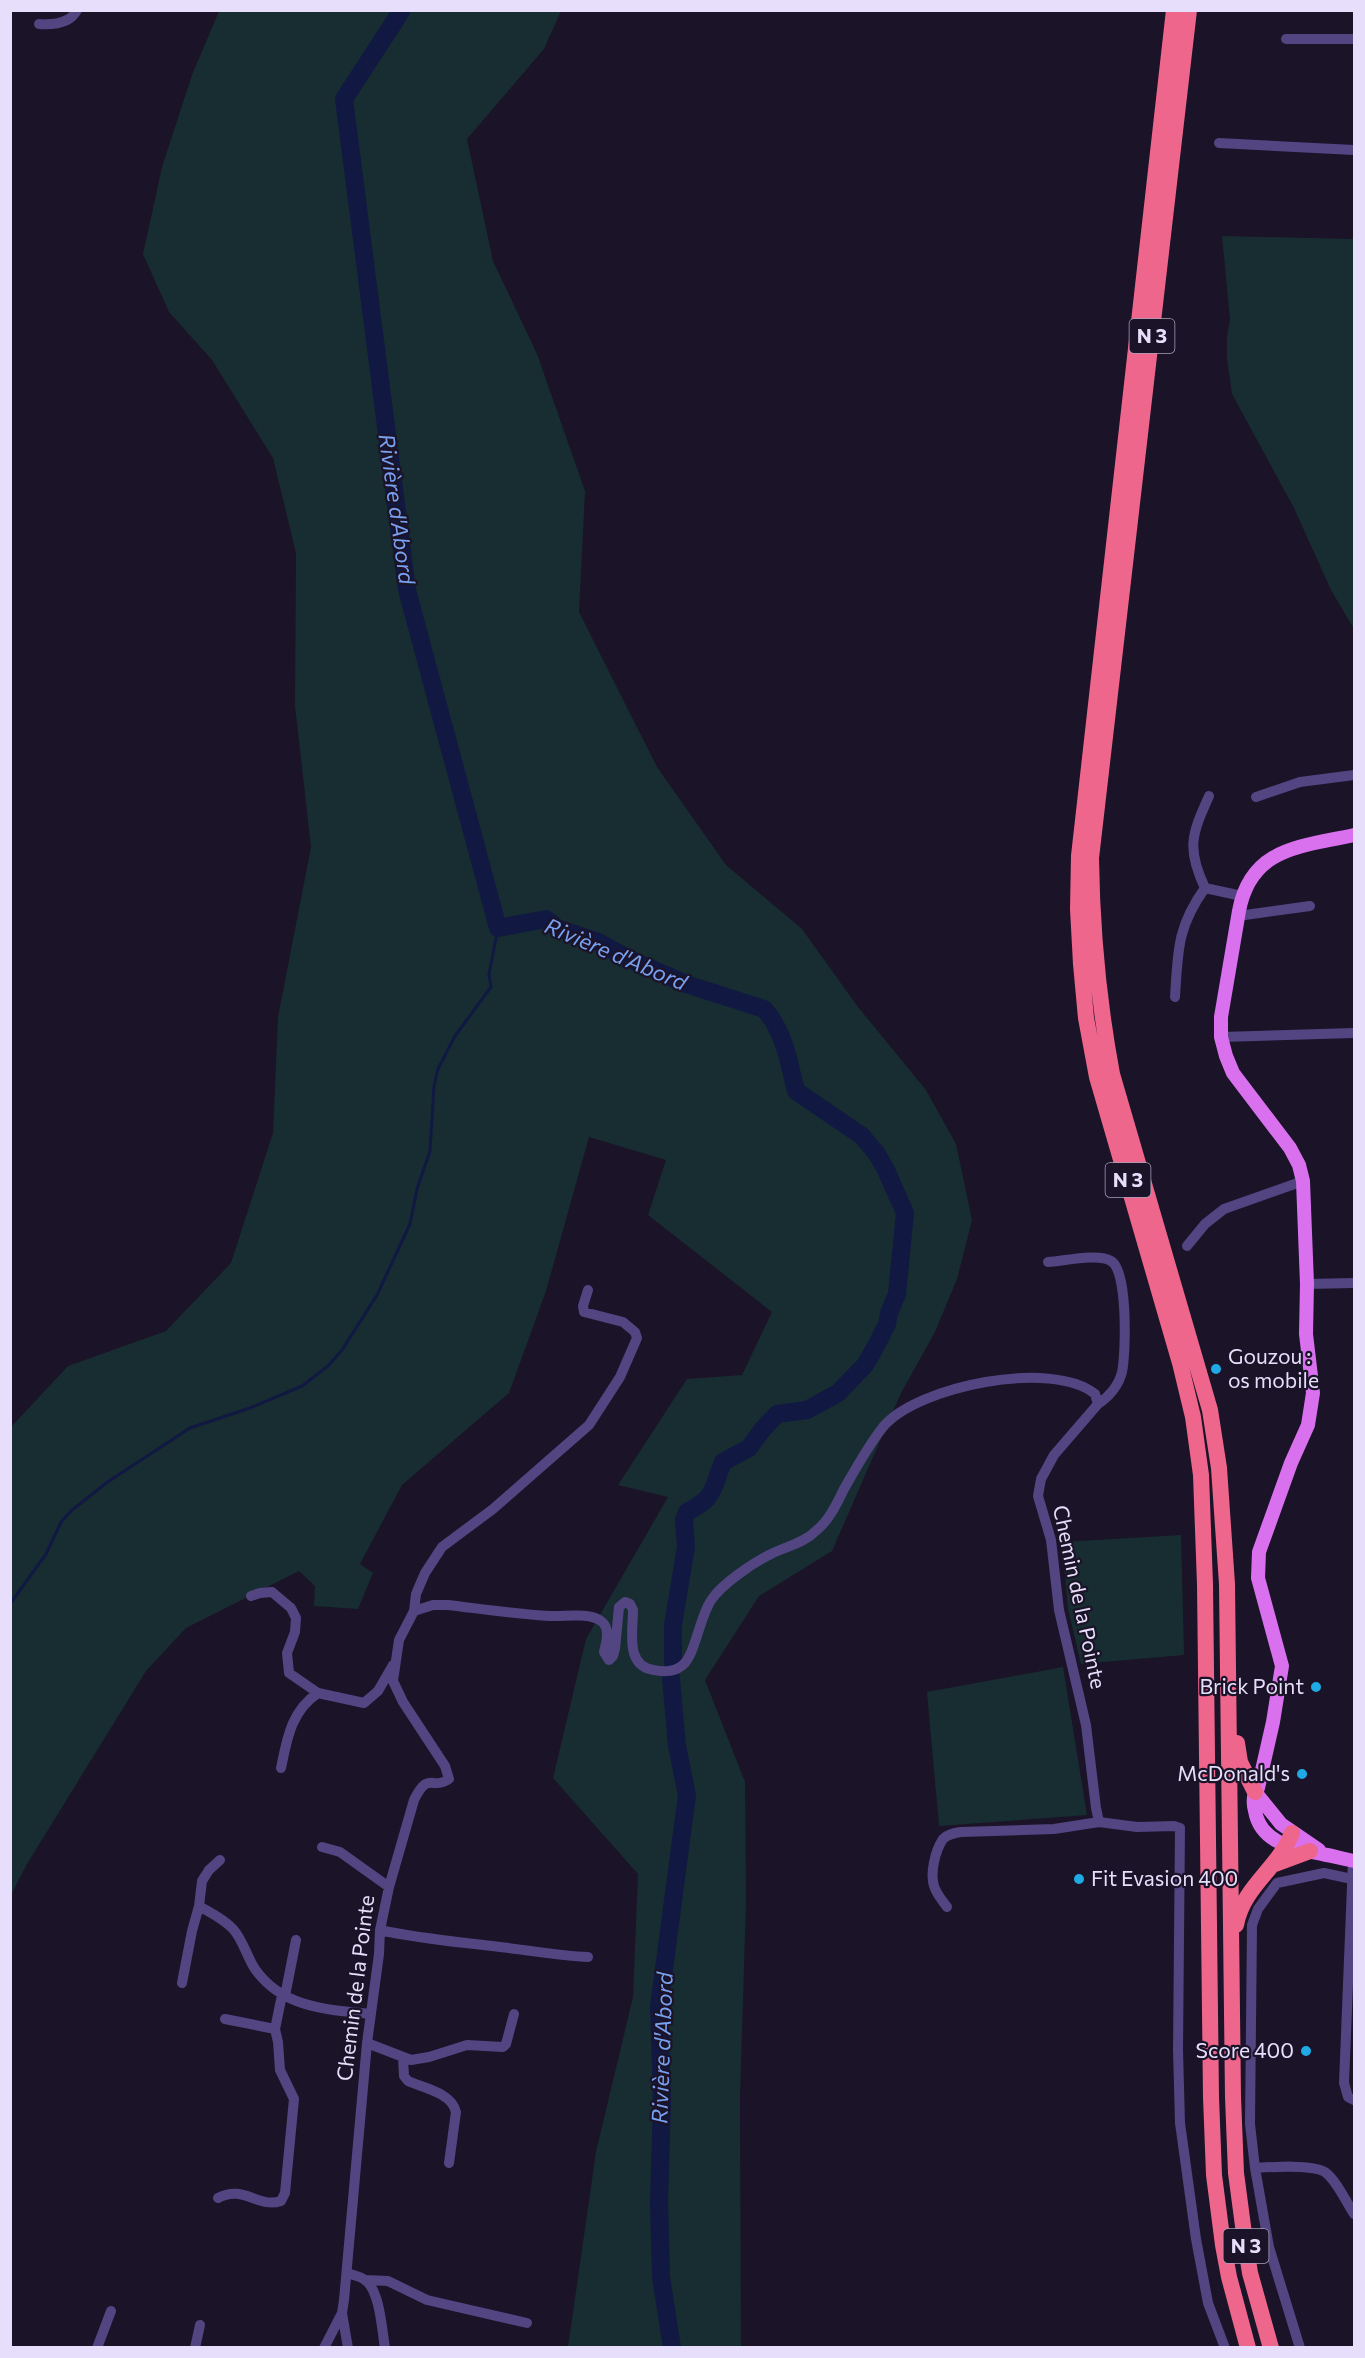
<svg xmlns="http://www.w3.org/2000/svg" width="1365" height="2358" font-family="Commissioner,sans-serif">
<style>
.green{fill:#172d31}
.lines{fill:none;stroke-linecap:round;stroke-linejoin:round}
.stream{stroke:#111943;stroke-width:3}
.river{stroke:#111943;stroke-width:18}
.minor{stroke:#534482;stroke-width:10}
.major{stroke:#d971ef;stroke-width:14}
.highway{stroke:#ee668c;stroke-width:16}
.poi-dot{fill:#1faae6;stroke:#1b1328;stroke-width:2}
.labels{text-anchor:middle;stroke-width:4.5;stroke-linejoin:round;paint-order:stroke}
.shield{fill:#1b1328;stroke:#aaa1bc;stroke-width:1.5}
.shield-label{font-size:20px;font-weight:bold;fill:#e7defb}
.poi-label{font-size:21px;fill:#e7defb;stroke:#1b1328;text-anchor:end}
.street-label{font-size:21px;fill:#e7defb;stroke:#1b1328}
.water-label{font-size:22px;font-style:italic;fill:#78a0f0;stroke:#1b1328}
</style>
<rect width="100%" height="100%" fill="#1b1328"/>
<!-- green -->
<path class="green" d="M219,11H561L544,49L467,139L493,261L537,354L585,491L579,612L657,767L726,865L802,929L858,1007L926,1090L956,1144L972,1220L957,1279L935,1332L901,1393L832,1551L759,1596L705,1680L745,1782L746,1901L740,2098L741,2347H568L596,2152L633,1997L638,1874L553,1778L586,1639L668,1497L618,1485L687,1379L742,1375L772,1312L648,1215L666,1160L589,1137L546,1291L509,1393L402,1485L360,1564L373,1573L358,1609L314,1606L315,1586L299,1571L186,1628L146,1671L27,1864L11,1895V1427L68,1366L166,1331L231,1263L273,1133L278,1017L311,847L295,706L296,553L273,458L212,360L169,312L143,254L162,167L192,75Z
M1222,236L1354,239V629L1331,590L1294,508L1232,394L1227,358V337L1230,319Z
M1181,1535L1184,1655L1081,1664L1068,1609L1062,1542Z
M1063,1667L1087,1815L939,1826L927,1692Z"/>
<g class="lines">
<!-- stream -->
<path class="stream" d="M10,1604L46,1554L61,1522L72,1510L109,1481L190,1428L250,1408L302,1386L328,1366L342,1350L377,1295L410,1224L417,1189L430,1151L434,1086L438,1069L455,1036L491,987L489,974L498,928"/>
<!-- river -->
<path class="river" d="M402,10L344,99L407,590L498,928L546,919L557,928L598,942L629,959L686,984L764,1009C784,1030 789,1063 796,1091L862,1136L877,1154L886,1170L905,1213L897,1294L889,1313L887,1324L876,1346L865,1365L838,1393L807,1410L777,1414L762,1430L749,1448L723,1462C712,1488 716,1498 687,1512L684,1520L686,1547L673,1625V1663
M671,1678L677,1746L687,1795L659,2007L662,2103L659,2201L661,2277L672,2348"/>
<!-- minor -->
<path class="minor" d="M39,24C53,25 70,24 77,10
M1286,39H1354
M1219,143L1354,150
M1256,797L1300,782L1354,775
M1205,888L1242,896
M1238,916L1310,906
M1175,997C1178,951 1177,927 1205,888C1186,848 1192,834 1209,796
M1221,1037L1354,1033
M1187,1246L1205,1224L1224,1209L1303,1181
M1048,1262C1064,1261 1099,1253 1111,1261C1128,1270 1126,1353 1122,1372C1119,1385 1109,1397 1098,1404
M1307,1284L1354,1283
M251,1596L260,1593L272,1592L291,1608L296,1618L295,1632L287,1653L289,1673L318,1693
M414,1611L416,1594L425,1573L442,1547L493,1509L589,1425L620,1377L637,1338L635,1332L623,1322L584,1312L583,1306L588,1290
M281,1768C287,1739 291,1711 318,1693L364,1703L378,1691L393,1665
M322,1847L340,1852L389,1887
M1353,1861L1344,2083L1348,2097L1354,2100
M1352,1879L1324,1873L1277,1883L1258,1909L1252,1925L1250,2124L1255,2168C1271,2167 1311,2164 1325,2172C1337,2181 1346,2202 1354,2214
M199,1906C211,1913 224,1919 233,1929C243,1940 247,1957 255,1969C282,2008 328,2010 371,2014
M947,1907C942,1900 937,1895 934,1886C930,1873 935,1851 943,1839C948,1834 954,1833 961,1832L1054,1829L1099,1822
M380,1930C420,1939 460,1942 500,1947C529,1950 558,1956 588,1957
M182,1983L192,1931L199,1906L202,1881L209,1870L220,1860
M285,1996L296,1940
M225,2019L275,2029L282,1995
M367,2043L411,2060L429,2057L467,2045L503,2047L506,2044L514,2014
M403,2058L404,2076L408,2081C424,2088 452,2093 456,2112L449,2163
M1255,2168L1269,2247L1300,2348
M218,2198C244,2184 258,2209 281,2201L285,2193L294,2099L280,2070L278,2042L275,2029
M347,2273C353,2275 360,2276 365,2280C380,2290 382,2331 385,2348
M366,2280L388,2281L427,2300L527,2323
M342,2313L348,2348
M97,2348L111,2311
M195,2348L200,2325
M324,2348L342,2313L344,2300L367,2043L379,1954L380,1930L389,1887L414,1800C429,1770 432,1791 449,1779L445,1766L403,1702L393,1681L399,1640L414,1611L433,1605H448C482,1609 516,1614 550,1616C565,1617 588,1612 601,1621C611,1628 606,1643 604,1652L609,1660L613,1656L615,1649L619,1607L625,1602L630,1604L633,1610C633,1632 625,1666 654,1670C662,1672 673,1672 680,1667C695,1660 699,1616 712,1599C722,1584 753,1563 769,1555C786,1546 803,1544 817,1530C830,1519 837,1503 844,1489C856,1468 868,1446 883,1427C917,1386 1052,1359 1095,1394L1098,1404L1054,1455L1041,1479L1038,1496L1051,1540L1059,1610L1086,1725L1096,1808L1099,1822L1137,1827L1174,1826L1180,1828L1178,2050L1180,2123L1196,2239L1208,2303L1225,2348"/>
<!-- major -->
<path class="major" d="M1354,835C1301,847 1251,847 1239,911L1221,1017V1037L1226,1056L1233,1073L1290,1148L1299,1165L1303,1181L1307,1284L1306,1334L1313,1393L1308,1425L1291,1463L1259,1552L1258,1578L1282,1666L1273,1722L1258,1788C1253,1794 1253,1803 1255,1811C1261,1844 1294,1848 1322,1854C1333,1856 1344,1859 1354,1861
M1255,1792L1281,1824L1319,1850"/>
<!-- highway -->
<path class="highway" d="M1174,10L1079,856L1078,909L1081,964L1086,1018L1097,1077L1180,1363L1193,1417L1201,1475L1205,1584L1211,2097L1214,2175L1223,2245L1229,2277L1248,2348
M1189,10L1091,858C1092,934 1098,999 1112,1074L1210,1410L1219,1468L1227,1584L1233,2097L1236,2173L1245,2241L1250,2273L1271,2348
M1237,1743L1240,1762L1255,1792
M1275,1864L1310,1851
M1236,1925C1243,1886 1279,1868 1292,1833"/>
</g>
<!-- markers -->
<g class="poi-dot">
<circle cx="1216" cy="1369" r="6"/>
<circle cx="1316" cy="1687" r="6"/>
<circle cx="1302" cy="1774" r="6"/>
<circle cx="1079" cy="1879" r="6"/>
<circle cx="1306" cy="2051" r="6"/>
</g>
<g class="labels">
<!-- shield labels -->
<g class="shield">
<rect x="1129.5" y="319" width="45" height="34" rx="4.5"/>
<rect x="1105.5" y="1163" width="45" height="34" rx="4.5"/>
<rect x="1223.5" y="2229" width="45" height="34" rx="4.5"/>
</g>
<g class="shield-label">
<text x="1152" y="343">N 3</text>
<text x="1128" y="1187">N 3</text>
<text x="1246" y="2253">N 3</text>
</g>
<!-- poi labels -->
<g class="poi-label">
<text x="1228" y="1364" text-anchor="start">Gouzou :<tspan x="1228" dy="24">os mobile</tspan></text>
<text x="1304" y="1694">Brick Point</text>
<text x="1290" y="1781">McDonald's</text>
<text x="1091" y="1886" text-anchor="start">Fit Evasion 400</text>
<text x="1294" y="2058">Score 400</text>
</g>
<!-- street labels -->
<g class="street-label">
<text transform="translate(1079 1597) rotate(78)" y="7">Chemin de la Pointe</text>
<text transform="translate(356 1988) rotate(-83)" y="7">Chemin de la Pointe</text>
</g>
<!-- water labels -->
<g class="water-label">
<text transform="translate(397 509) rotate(82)" y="8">Rivière d'Abord</text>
<text transform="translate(616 954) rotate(23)" y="8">Rivière d'Abord</text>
<text transform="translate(662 2048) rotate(-88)" y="8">Rivière d'Abord</text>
</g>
</g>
<!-- border -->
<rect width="1365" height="2358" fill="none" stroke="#e7defb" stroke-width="24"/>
</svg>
